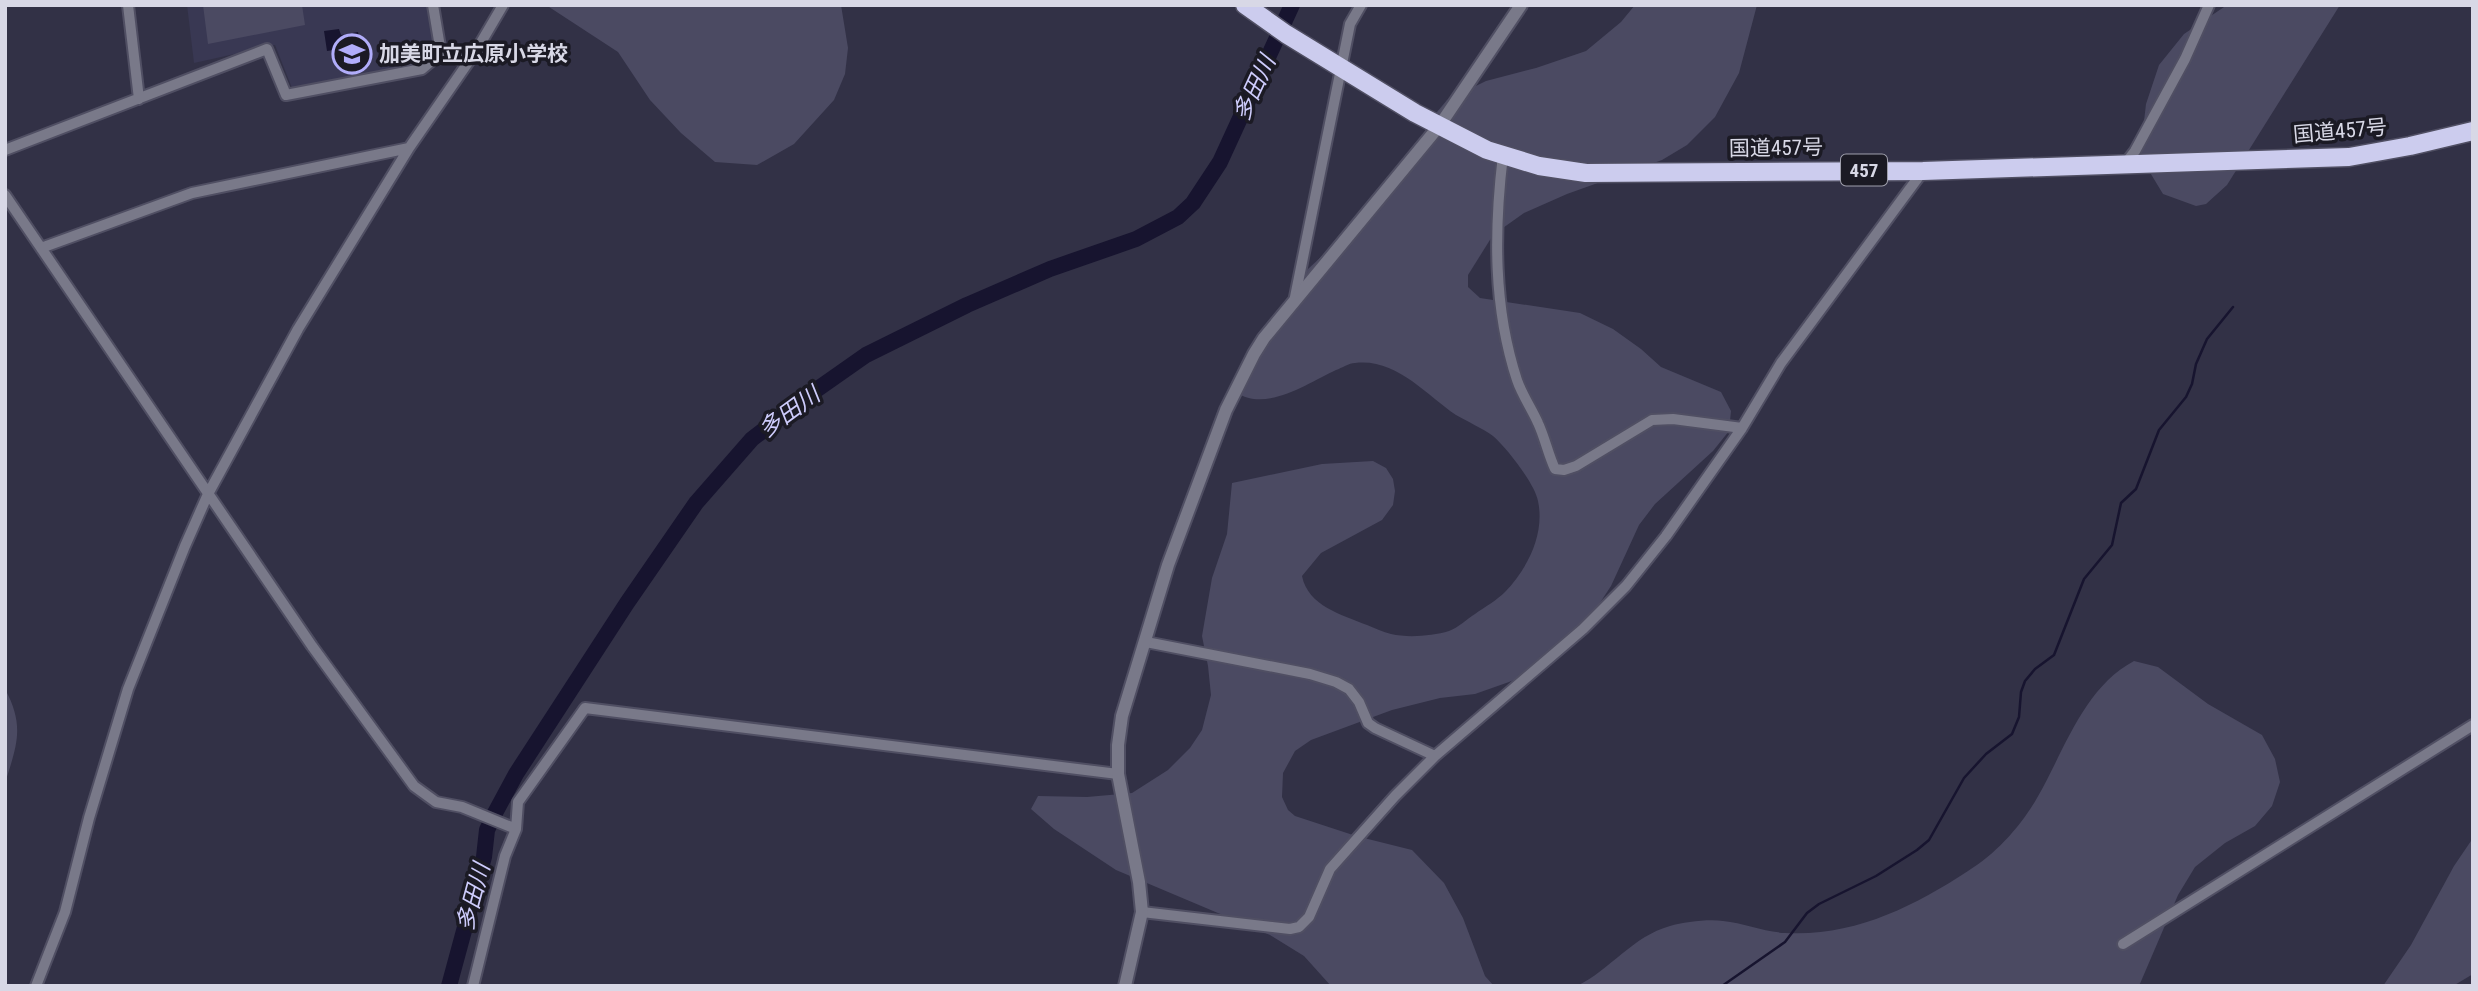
<svg xmlns="http://www.w3.org/2000/svg" width="2478" height="991" font-family="'Roboto Condensed','Noto Sans JP',sans-serif">
<style>
.built{fill:#393853}
.green{fill:#4b4a62}
.water{fill:#17142f}
.lines{fill:none;stroke-linecap:round;stroke-linejoin:round}
.stream{stroke:#17142f;stroke-width:2.5}
.river{stroke:#17142f;stroke-width:16}
.minor-casing{stroke:#504f63;stroke-width:14}
.tertiary-casing{stroke:#504f63;stroke-width:16}
.trunk-casing{stroke:#504f63;stroke-width:21}
.minor{stroke:#797989;stroke-width:10}
.tertiary{stroke:#797989;stroke-width:12}
.trunk{stroke:#cce;stroke-width:18}
.labels{text-anchor:middle;stroke-width:7;stroke-linejoin:round;paint-order:stroke}
.shield{fill:#1b1a24;stroke:#9f9fac;stroke-width:2}
.shield-label{font-size:19px;font-weight:bold;fill:#d8d8e6}
.poi-label{font-size:21px;font-weight:bold;fill:#d8d8e6;stroke:#1b1a24;text-anchor:start}
.street-label{font-size:21px;fill:#d8d8e6;stroke:#1b1a24}
.water-label{font-size:23px;font-style:italic;fill:#ceccfc;stroke:#1b1a24}
</style>
<rect width="100%" height="100%" fill="#323146"/>
<!-- built -->
<path class="built" d="M187,5H428L435,44L417,63L292,88L275,45L194,63Z"/>
<!-- green -->
<path class="green" d="M203,5H302L305,25L208,44Z
M546,5H841L848,48L845,74L834,100L794,144L757,165L715,162L681,133L650,100L618,52Z
M1635,5H1757L1739,73L1715,117L1687,145L1662,160L1567,194L1524,213L1493,235L1468,275V287L1480,298L1580,313L1613,329L1641,349L1661,367L1721,392L1731,411L1729,431L1713,451L1655,504L1639,525L1611,586L1588,621L1537,670L1509,682L1475,694L1440,698L1392,710L1311,740L1295,751L1283,773L1282,797L1288,810L1295,816L1356,836L1412,850L1444,883L1463,918L1485,976L1494,986H1331L1304,956L1270,935L1116,870L1054,829L1031,809L1038,796L1087,797L1132,793L1168,770L1190,748L1202,730L1211,695L1208,666L1202,636L1212,578L1227,534L1232,483L1322,464L1373,461L1386,468L1393,479L1395,491L1393,505L1382,520L1321,553L1302,576C1308,606 1342,615 1367,625C1375,628 1383,632 1391,634C1408,638 1432,636 1449,631C1458,628 1467,619 1475,614C1485,607 1497,600 1505,592C1528,568 1545,534 1538,501C1535,484 1506,447 1493,436C1482,428 1468,422 1456,415C1425,394 1396,358 1355,363C1349,363 1342,368 1336,370C1308,383 1267,412 1237,393L1251,355L1308,269L1362,219L1417,147L1432,118L1447,100L1486,81L1536,68L1586,51L1621,22Z
M2227,5H2340L2227,185L2206,204L2196,206L2163,194L2140,156L2146,104L2159,65L2184,34Z
M2134,661L2158,667L2208,704L2262,735L2275,759L2280,782L2272,806L2255,826L2225,843L2195,867L2178,895L2139,986H1577C1610,970 1633,936 1670,926C1684,922 1708,919 1723,921C1744,923 1764,932 1785,933C1853,937 1913,907 1968,871C1996,854 2021,826 2037,798C2064,752 2083,688 2134,661Z
M5,689C25,726 17,745 5,783Z
M2473,838V974L2453,986H2383L2411,945L2454,866Z"/>
<!-- water -->
<path class="water" d="M339,29L341,35L358,32L361,46L327,51L324,31Z"/>
<g class="lines">
<!-- stream -->
<path class="stream" d="M1722,986L1785,942L1807,913L1819,904L1876,876L1917,850L1929,840L1964,778L1986,754L2012,734L2019,717L2021,692L2025,681L2035,669L2054,655L2084,579L2112,545L2121,503L2136,489L2159,430L2186,397L2192,384L2196,364L2207,339L2233,307"/>
<!-- river -->
<path class="river" d="M449,986L484,857L487,830L495,813L516,774L627,603L696,503L752,439L809,395L866,355L967,305L1050,269L1136,239L1178,217L1193,203L1220,162L1292,5"/>
<!-- minor casing -->
<g class="minor-casing">
<path id="minor" d="M128,5L139,99
M433,5L441,53L468,62
M5,150L267,49L286,95L422,69L441,53
M1503,155C1494,230 1493,307 1517,380C1522,395 1532,409 1538,423C1545,438 1548,454 1555,469L1564,470L1576,466L1652,420L1673,419L1742,428
M2125,164L2135,151L2185,59L2209,5
M5,195L312,646L414,786L436,802L462,807L516,829
M41,248L192,193L409,148
M1294,302L1350,24L1361,5
M1146,642L1310,674L1336,682L1349,689L1359,702L1368,723L1375,728L1435,756
M1142,912L1290,929L1299,927L1309,917L1330,869L1395,796L1435,756L1583,629L1626,586L1666,536L1742,428L1781,363L1923,171
M2123,944L2473,725
M36,986L65,912L89,818L128,689L185,546L208,494L298,329L409,148L476,51L503,5
M473,986L505,856L516,829L518,802L585,708L1118,774"/>
</g>
<!-- tertiary casing -->
<g class="tertiary-casing">
<path id="tertiary" d="M1125,986L1142,912L1139,882L1118,774V745L1122,716L1168,565L1226,410L1254,354L1264,338L1440,125L1521,5"/>
</g>
<!-- trunk casing -->
<g class="trunk-casing">
<path id="trunk" d="M1245,5L1286,34L1415,113L1487,150L1539,166L1586,173L1923,171L2349,157L2410,146L2473,131"/>
</g>
<!-- minor -->
<use href="#minor" class="minor"/>
<!-- tertiary -->
<use href="#tertiary" class="tertiary"/>
<!-- trunk -->
<use href="#trunk" class="trunk"/>
</g>
<!-- icons -->
<defs>
<g id="school-ring" transform="scale(2.0125)"><circle r="9.5" fill="#1b1a24" stroke="#b1adfa" stroke-width="1.5"/><path d="M0-5L7-2L0 1L-7-2ZM-4 1L0 2.5L4 1V4Q0 6-4 4Z" fill="#b1adfa"/></g>
</defs>
<g fill-rule="evenodd">
<use href="#school-ring" x="352" y="54"/>
</g>
<g class="labels">
<!-- shield labels -->
<rect class="shield" x="1841" y="154.5" width="46" height="31" rx="5"/>
<g class="shield-label">
<text x="1864" y="177">457</text>
</g>
<!-- poi labels -->
<g class="poi-label">
<text x="379" y="61">加美町立広原小学校</text>
</g>
<!-- street labels -->
<g class="street-label">
<text transform="translate(2340 131) rotate(-5)" y="7">国道457号</text>
<text transform="translate(1776 148) rotate(-1)" y="7">国道457号</text>
</g>
<!-- water labels -->
<g class="water-label">
<text transform="translate(1254 88) rotate(-65)" y="8">多田川</text>
<text transform="translate(789 412) rotate(-36)" y="8">多田川</text>
<text transform="translate(473 897) rotate(-75)" y="8">多田川</text>
</g>
</g>
<!-- border -->
<rect width="2478" height="991" fill="none" stroke="#d8d8e6" stroke-width="14"/>
</svg>
